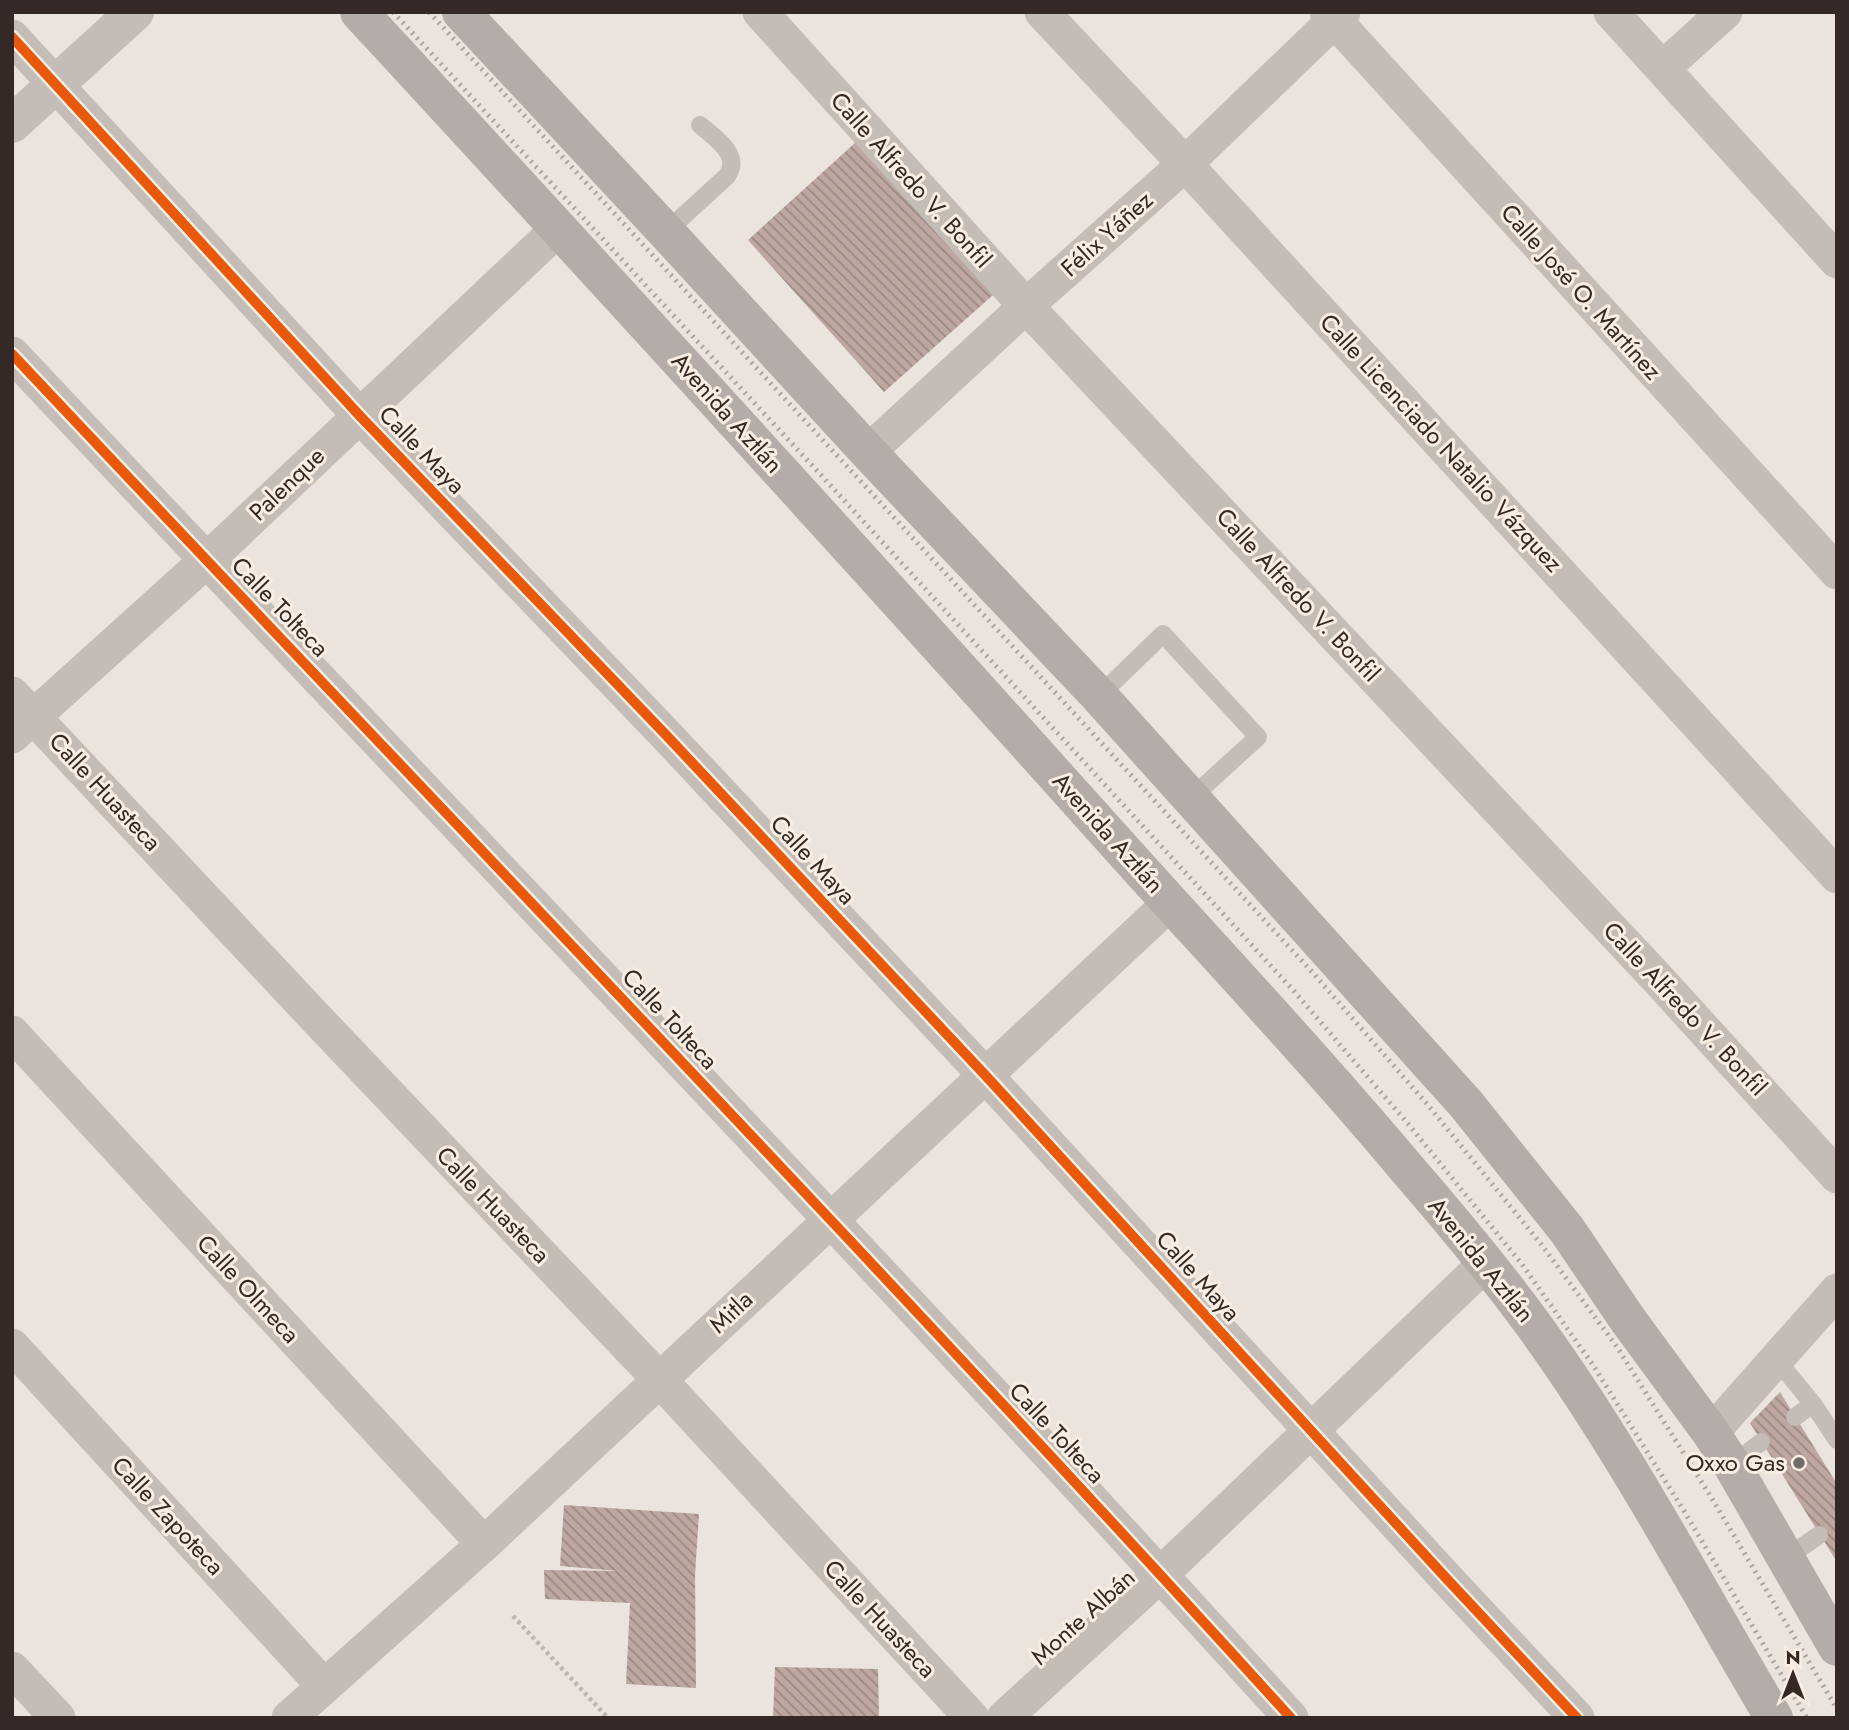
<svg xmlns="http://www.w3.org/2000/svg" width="1849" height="1730" font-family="Jost,sans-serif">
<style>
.building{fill:url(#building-back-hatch)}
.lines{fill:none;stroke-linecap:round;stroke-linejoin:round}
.path{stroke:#bcb5b0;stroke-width:4.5;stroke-dasharray:3.5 3.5;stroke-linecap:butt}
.service{stroke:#c3bcb7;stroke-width:18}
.minor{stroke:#c3bcb7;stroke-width:35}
.tertiary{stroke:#c3bcb7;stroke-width:38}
.secondary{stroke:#b4aca8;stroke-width:38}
.rail{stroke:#aba5a2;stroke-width:5;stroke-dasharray:2 5;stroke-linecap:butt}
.cycleway-casing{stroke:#f9eee4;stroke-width:15}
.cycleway{stroke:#e8590c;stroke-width:10}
.poi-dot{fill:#746a66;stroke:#f9eee4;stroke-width:2.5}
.labels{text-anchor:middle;stroke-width:6;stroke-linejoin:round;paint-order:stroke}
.street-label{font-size:24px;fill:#342926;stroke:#f9eee4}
.poi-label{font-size:24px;fill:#342926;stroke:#f9eee4;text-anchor:end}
</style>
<defs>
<pattern id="building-back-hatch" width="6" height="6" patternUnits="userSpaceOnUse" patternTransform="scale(1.75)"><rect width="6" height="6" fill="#bea7a0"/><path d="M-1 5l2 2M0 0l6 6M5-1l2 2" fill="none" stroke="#9b8882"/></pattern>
</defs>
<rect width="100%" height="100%" fill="#ebe4de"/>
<!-- building -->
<path class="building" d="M856,142L993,295L884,392L748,240Z
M1780,1392L1837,1484V1562L1750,1423Z
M564,1505L699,1514L695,1575L696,1688L626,1684L630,1603L545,1599L544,1570L619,1571L560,1566Z
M775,1667L878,1669L879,1718H773Z"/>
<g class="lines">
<!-- path -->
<path class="path" d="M513,1616L608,1718"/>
<!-- service -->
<path class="service" d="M666,232L727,176C742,155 715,138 700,125
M1099,696L1163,634L1258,737L1191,798
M1776,1359L1813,1404L1837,1440
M1795,1417L1813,1404
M1732,1465L1761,1442
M1786,1558L1819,1535"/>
<!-- minor -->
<path class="minor" d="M760,12L1026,306L1657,978L1837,1176
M1042,12L1185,164L1837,876
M1327,12L1837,572
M1611,12L1837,261
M12,37L359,415L667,736L986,1076L1446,1578L1577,1718
M1663,68L1725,12
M12,354C439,808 872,1256 1291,1718
M868,452L1026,306L1185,164L1343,12
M12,694L315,1017L659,1379L972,1718
M12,736L206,561L559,228
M12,1033L484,1544
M12,1346L324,1686
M1711,1433L1837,1291
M12,1669L58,1718
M289,1718L484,1544L1170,903
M1004,1718L1161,1574L1487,1262"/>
<!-- tertiary -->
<path class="tertiary" d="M12,124L135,12"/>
<!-- secondary -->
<path class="secondary" d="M359,12C614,288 868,566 1119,846C1216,954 1316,1060 1409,1171C1453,1222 1496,1273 1535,1327C1625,1451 1696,1587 1774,1718
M461,12L666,232L868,452L1099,696L1466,1104L1567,1230L1628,1320L1711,1433L1732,1465L1837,1647"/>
<!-- rail -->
<path class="rail" d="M393,12L820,474L1293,990L1409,1125L1521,1263L1593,1365L1684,1511L1807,1718
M429,12L1313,973L1427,1104L1541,1244L1617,1347L1711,1497L1837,1709"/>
<!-- cycleway casing -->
<g class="cycleway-casing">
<path id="cycleway" d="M12,37L359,415L667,736L986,1076L1446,1578L1577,1718
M12,354C439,808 872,1256 1291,1718"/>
</g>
<!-- cycleway -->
<use href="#cycleway" class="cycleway"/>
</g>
<!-- markers -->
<circle class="poi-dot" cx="1799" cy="1463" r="7"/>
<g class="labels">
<!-- street labels -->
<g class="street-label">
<text transform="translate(911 180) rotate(48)" y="8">Calle Alfredo V. Bonfil</text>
<text transform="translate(1107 234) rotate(-42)" y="8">Félix Yáñez</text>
<text transform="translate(1581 292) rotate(48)" y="8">Calle José O. Martínez</text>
<text transform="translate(727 413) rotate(48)" y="8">Avenida Aztlán</text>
<text transform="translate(1441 443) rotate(47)" y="8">Calle Licenciado Natalio Vázquez</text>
<text transform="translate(422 450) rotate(46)" y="8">Calle Maya</text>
<text transform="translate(287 484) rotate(-44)" y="8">Palenque</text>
<text transform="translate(1298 595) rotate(47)" y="8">Calle Alfredo V. Bonfil</text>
<text transform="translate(280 607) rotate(46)" y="8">Calle Tolteca</text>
<text transform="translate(105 792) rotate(47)" y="8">Calle Huasteca</text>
<text transform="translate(1108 833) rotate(48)" y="8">Avenida Aztlán</text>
<text transform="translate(813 860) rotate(47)" y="8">Calle Maya</text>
<text transform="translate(1685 1009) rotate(47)" y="8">Calle Alfredo V. Bonfil</text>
<text transform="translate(670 1019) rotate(47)" y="8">Calle Tolteca</text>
<text transform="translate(493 1205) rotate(46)" y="8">Calle Huasteca</text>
<text transform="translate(1481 1260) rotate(51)" y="8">Avenida Aztlán</text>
<text transform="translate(1198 1276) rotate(48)" y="8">Calle Maya</text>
<text transform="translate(248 1289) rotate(47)" y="8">Calle Olmeca</text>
<text transform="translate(731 1312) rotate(-43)" y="8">Mitla</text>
<text transform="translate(1057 1433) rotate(47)" y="8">Calle Tolteca</text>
<text transform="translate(168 1516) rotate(47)" y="8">Calle Zapoteca</text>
<text transform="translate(1083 1617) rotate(-42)" y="8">Monte Albán</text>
<text transform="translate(880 1619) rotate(47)" y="8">Calle Huasteca</text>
</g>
<!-- poi labels -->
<g class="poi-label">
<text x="1785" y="1471">Oxxo Gas</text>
</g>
</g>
<!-- border -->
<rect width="1849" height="1730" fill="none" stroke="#342926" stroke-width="28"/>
<!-- north arrow -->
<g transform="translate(1793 1674)" stroke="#f9eee4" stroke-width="5" paint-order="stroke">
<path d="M0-5L12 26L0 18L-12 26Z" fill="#342926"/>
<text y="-10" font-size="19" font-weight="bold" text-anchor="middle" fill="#342926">N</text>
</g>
</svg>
